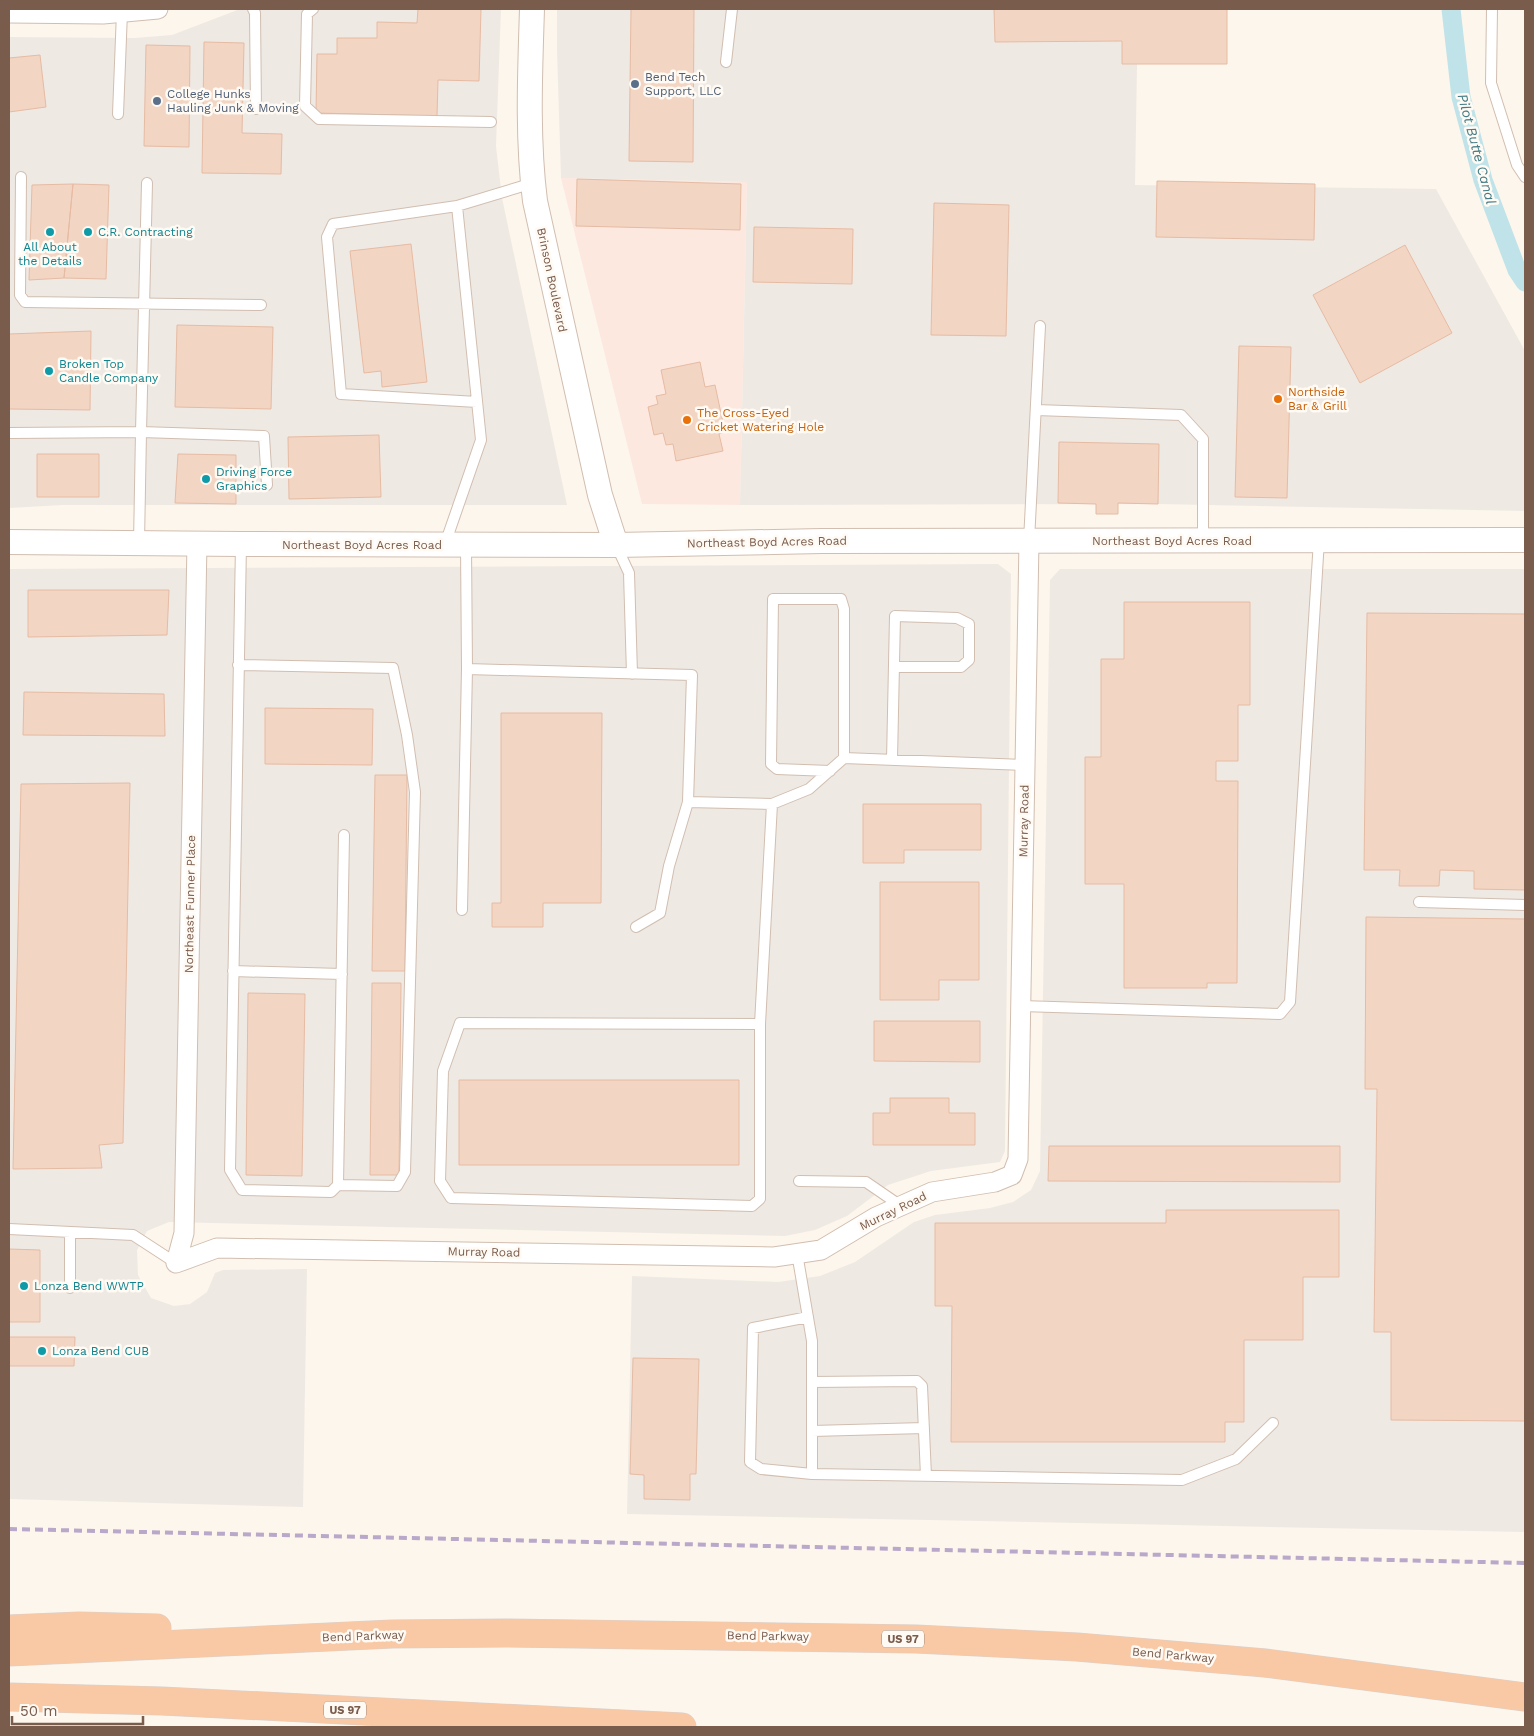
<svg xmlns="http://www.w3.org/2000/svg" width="1534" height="1736" font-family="'Work Sans',sans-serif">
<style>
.commercial{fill:#fde8e0}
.industrial{fill:#efe9e4}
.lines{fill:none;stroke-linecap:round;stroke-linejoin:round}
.canal{stroke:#bfe3e8;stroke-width:19}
.building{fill:#f3d5c3;stroke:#e6bba3}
.service-casing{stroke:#d1beb0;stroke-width:12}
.minor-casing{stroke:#d1beb0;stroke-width:21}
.tertiary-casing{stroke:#d1beb0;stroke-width:26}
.trunk-casing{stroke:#dad1cd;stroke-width:29}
.service{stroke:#fff;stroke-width:10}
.minor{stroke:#fff;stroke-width:19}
.tertiary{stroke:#fff;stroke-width:24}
.trunk{stroke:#f9c8a4;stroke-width:28}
.rail{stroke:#b9a8c9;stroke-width:4;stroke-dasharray:8 5;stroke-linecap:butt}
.service-dot{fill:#5c6f8a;stroke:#fffaf3;stroke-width:2}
.culture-dot{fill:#0f9aa8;stroke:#fffaf3;stroke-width:2}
.food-dot{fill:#e8710a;stroke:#fffaf3;stroke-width:2}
.labels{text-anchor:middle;stroke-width:5;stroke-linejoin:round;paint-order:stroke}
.shield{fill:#fffaf3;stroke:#a28b7f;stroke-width:1}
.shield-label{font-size:11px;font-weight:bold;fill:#7a5c4d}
.service-label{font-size:12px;fill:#4e5e75;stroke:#fffaf3;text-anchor:start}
.culture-label{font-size:12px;fill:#0d838f;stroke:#fffaf3;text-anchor:start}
.street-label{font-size:12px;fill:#7a5c4d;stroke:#fffaf3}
.food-label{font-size:12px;fill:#c56008;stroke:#fffaf3;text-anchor:start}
.water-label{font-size:14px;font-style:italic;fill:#437c86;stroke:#fffaf3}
</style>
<rect width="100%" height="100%" fill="#fdf6ec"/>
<!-- commercial -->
<path class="commercial" d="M561,178L747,182L740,505L642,504Z"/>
<!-- industrial -->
<path class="industrial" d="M240,9H501L496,146L502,198L567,505H63L9,508V37L135,38L172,35Z
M557,9H1138L1135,185L1436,189L1525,351V511L1158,504L740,505L747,182L561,178L557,51Z
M998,564L1011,574L1005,1151L1000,1162L931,1171L888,1185L847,1216L815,1230L785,1236L169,1222L147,1231L137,1250L138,1275L151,1298L174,1306L190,1304L207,1292L215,1273L223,1270L307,1269L303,1507L9,1499V569Z
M1060,569H1525V1532L627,1514L632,1276L778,1282L820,1276L855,1262L914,1222L935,1215L990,1208L1013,1202L1031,1190L1040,1171L1050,580Z"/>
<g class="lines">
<!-- canal -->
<path class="canal" d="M1451,9L1461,97L1483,180L1517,270L1525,282"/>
</g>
<!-- building -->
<path class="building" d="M418,9H481L479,81L438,80L437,116L316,113L317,54H337V38H377V22L417,23Z
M631,9H694L693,162L629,161Z
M994,9H1227V64H1122V41L995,42Z
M204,42L244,43L242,133L282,134L281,174L202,173Z
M146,45L190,46L189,147L144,146Z
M40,55L46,107L9,112V58Z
M577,179L741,184L740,230L576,226Z
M1157,181L1315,184L1314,240L1156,237Z
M73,184L64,278L29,280L32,185Z
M73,184L109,185L106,279L64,278Z
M934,203L1009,205L1006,336L931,335Z
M754,227L853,229L852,284L753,282Z
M411,244L427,382L382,387L381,371L364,373L350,251Z
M1405,245L1452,333L1360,383L1313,295Z
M177,325L273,327L271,409L175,407Z
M91,331L90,410L9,409V334Z
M1239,346L1291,347L1287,498L1235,497Z
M700,362L705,387L715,385L725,432L719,434L723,451L676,461L673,444L666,445L663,433L654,435L648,407L658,404L656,396L666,394L661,370Z
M379,435L381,497L289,499L288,437Z
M1059,442L1159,444L1158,504L1118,503V514H1096V504L1058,503Z
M37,454H99V497H37Z
M178,454L236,455V504L175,503Z
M28,590H169L167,635L28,637Z
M1124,602H1250V705H1238V761H1216V781H1238L1237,983H1207V988H1124V884H1085V757H1101V659H1124Z
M1367,613L1525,614V890L1474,889V871L1440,870L1439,886H1399L1400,870H1364Z
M24,692L164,694L165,736L23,735Z
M265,708L373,709L372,765L265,764Z
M501,713H602L601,903H543V927H492V903H501Z
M375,775H407L405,971H372Z
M130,783L123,1143L99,1145L102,1168L13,1169L21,784Z
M863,804H981V850H904V863H863Z
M880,882H979V980H939V1000H880Z
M1366,917L1525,919V1421L1391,1420V1332H1374L1377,1089H1365Z
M372,983H401L399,1175H370Z
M248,993L305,994L302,1176L246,1175Z
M874,1021H980V1062L874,1061Z
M459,1080H739V1165H459Z
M890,1098H949V1113H975V1145H873V1113H890Z
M1049,1146H1340V1182L1048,1181Z
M1166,1210H1339V1277H1303V1340H1244V1422H1225V1442H951L952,1306H935V1223H1166Z
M9,1249L40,1250V1322H9Z
M9,1337H75L74,1366H9Z
M633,1358L699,1359L696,1474H690V1500L644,1499V1475L630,1474Z"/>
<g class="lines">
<!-- service casing -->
<g class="service-casing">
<path id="service" d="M253,9L255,13L256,109
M313,9L307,14L305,106L319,119L491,122
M1492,9L1491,83L1517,165L1525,177
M726,62L732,9
M118,114L122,12
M21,177L20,295L25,302L261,305
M147,183L141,432L264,436L267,485
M457,206L533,183
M1036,410L1181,415L1203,439V541
M9,433L141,432L139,543
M1029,541L1040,326
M241,544L230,1170L242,1190L331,1192L338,1185L344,835
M445,544L481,440L457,206L333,224L327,237L341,394L477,402
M616,545L629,573L632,674
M238,665L393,668L407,735L415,792L405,1172L397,1186L338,1185
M467,669L692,675L688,802L772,804
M892,760L895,616L957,618L969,624V660L961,667H894
M830,771L777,769L771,764L773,599H841L844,609V758
M1419,902L1525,905
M462,910L467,669L466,545
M636,927L660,913L669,866L688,802
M233,971L342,974
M1021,1006L1280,1014L1290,1002L1319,540
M760,1024V1199L752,1206L451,1198L440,1181L443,1071L460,1023L760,1024L772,804L809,789L844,758L1025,765
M799,1181L866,1182L901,1206
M9,1229L133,1235L176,1263
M70,1232V1288
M797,1253L812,1341V1474L1182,1480L1236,1459L1273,1423
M808,1317L753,1328L750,1462L761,1469L812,1474
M812,1382L917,1381L922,1386L926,1476
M812,1431L924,1428"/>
</g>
<!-- minor casing -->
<g class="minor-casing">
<path id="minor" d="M9,13L103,14L158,9
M176,1263L217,1248L774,1257L821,1250L876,1217L932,1192L995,1182L1012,1175L1018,1159L1029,541
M176,1263L184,1233L197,543"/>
</g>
<!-- tertiary casing -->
<g class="tertiary-casing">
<path id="tertiary" d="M532,9C530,73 527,137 535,201L600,495L616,545
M9,542L241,544L616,545L822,541L1525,540"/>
</g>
<!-- trunk casing -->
<g class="trunk-casing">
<path id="trunk" d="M9,1629L79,1626L157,1628
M9,1652L392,1634L506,1633L916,1639L1077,1647L1265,1663L1525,1697
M9,1697L162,1701L682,1727"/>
</g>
<!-- service -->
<use href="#service" class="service"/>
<!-- minor -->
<use href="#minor" class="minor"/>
<!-- tertiary -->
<use href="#tertiary" class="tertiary"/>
<!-- trunk -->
<use href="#trunk" class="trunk"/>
<!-- rail -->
<path class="rail" d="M9,1529L1525,1563"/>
</g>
<!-- markers -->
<g class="service-dot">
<circle cx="635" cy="84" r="5"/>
<circle cx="157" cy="101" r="5"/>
</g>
<g class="culture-dot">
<circle cx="50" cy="232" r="5"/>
<circle cx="88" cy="232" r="5"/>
<circle cx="49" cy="371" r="5"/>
<circle cx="206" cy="479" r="5"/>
<circle cx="24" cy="1286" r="5"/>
<circle cx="42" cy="1351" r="5"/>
</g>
<g class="food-dot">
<circle cx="1278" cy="399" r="5"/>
<circle cx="687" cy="420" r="5"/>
</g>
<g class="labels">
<!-- shield labels -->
<g class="shield">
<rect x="882" y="1630.5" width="42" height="17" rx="4"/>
<rect x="324" y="1701.5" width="42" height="17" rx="4"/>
</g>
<g class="shield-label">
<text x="903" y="1643">US 97</text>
<text x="345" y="1714">US 97</text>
</g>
<!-- service labels -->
<g class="service-label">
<text x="645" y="81">Bend Tech<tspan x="645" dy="14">Support, LLC</tspan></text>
<text x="167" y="98">College Hunks<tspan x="167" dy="14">Hauling Junk &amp; Moving</tspan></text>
</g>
<!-- culture labels -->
<g class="culture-label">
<text x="98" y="236">C.R. Contracting</text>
<text x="50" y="251" text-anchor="middle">All About<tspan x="50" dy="14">the Details</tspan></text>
<text x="59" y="368">Broken Top<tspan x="59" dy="14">Candle Company</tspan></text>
<text x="216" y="476">Driving Force<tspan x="216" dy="14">Graphics</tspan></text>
<text x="34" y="1290">Lonza Bend WWTP</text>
<text x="52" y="1355">Lonza Bend CUB</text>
</g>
<!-- street labels -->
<g class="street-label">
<text transform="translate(552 280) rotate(78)" y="4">Brinson Boulevard</text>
<text x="1172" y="545">Northeast Boyd Acres Road</text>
<text transform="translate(767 542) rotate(-1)" y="4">Northeast Boyd Acres Road</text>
<text x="362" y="549">Northeast Boyd Acres Road</text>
<text transform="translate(1024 821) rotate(-89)" y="4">Murray Road</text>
<text transform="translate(190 904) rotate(-89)" y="4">Northeast Funner Place</text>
<text transform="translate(893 1211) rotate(-26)" y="4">Murray Road</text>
<text transform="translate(484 1252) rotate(1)" y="4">Murray Road</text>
<text transform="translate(363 1636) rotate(-2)" y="4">Bend Parkway</text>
<text transform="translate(768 1636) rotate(1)" y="4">Bend Parkway</text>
<text transform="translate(1173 1655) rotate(5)" y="4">Bend Parkway</text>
</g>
<!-- food labels -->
<g class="food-label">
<text x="1288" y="396">Northside<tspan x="1288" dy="14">Bar &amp; Grill</tspan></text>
<text x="697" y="417">The Cross-Eyed<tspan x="697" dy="14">Cricket Watering Hole</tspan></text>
</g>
<!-- water labels -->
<g class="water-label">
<text transform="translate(1477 149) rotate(75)" y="5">Pilot Butte Canal</text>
</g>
</g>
<!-- border -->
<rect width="1534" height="1736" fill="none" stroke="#7a5c4d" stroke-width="20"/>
<!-- scale -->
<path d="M12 1716v8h131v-8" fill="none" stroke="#7a5c4d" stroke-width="2.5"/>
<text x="20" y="1716" font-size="15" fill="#7a5c4d" stroke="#fffaf3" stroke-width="4" paint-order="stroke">50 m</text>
</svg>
